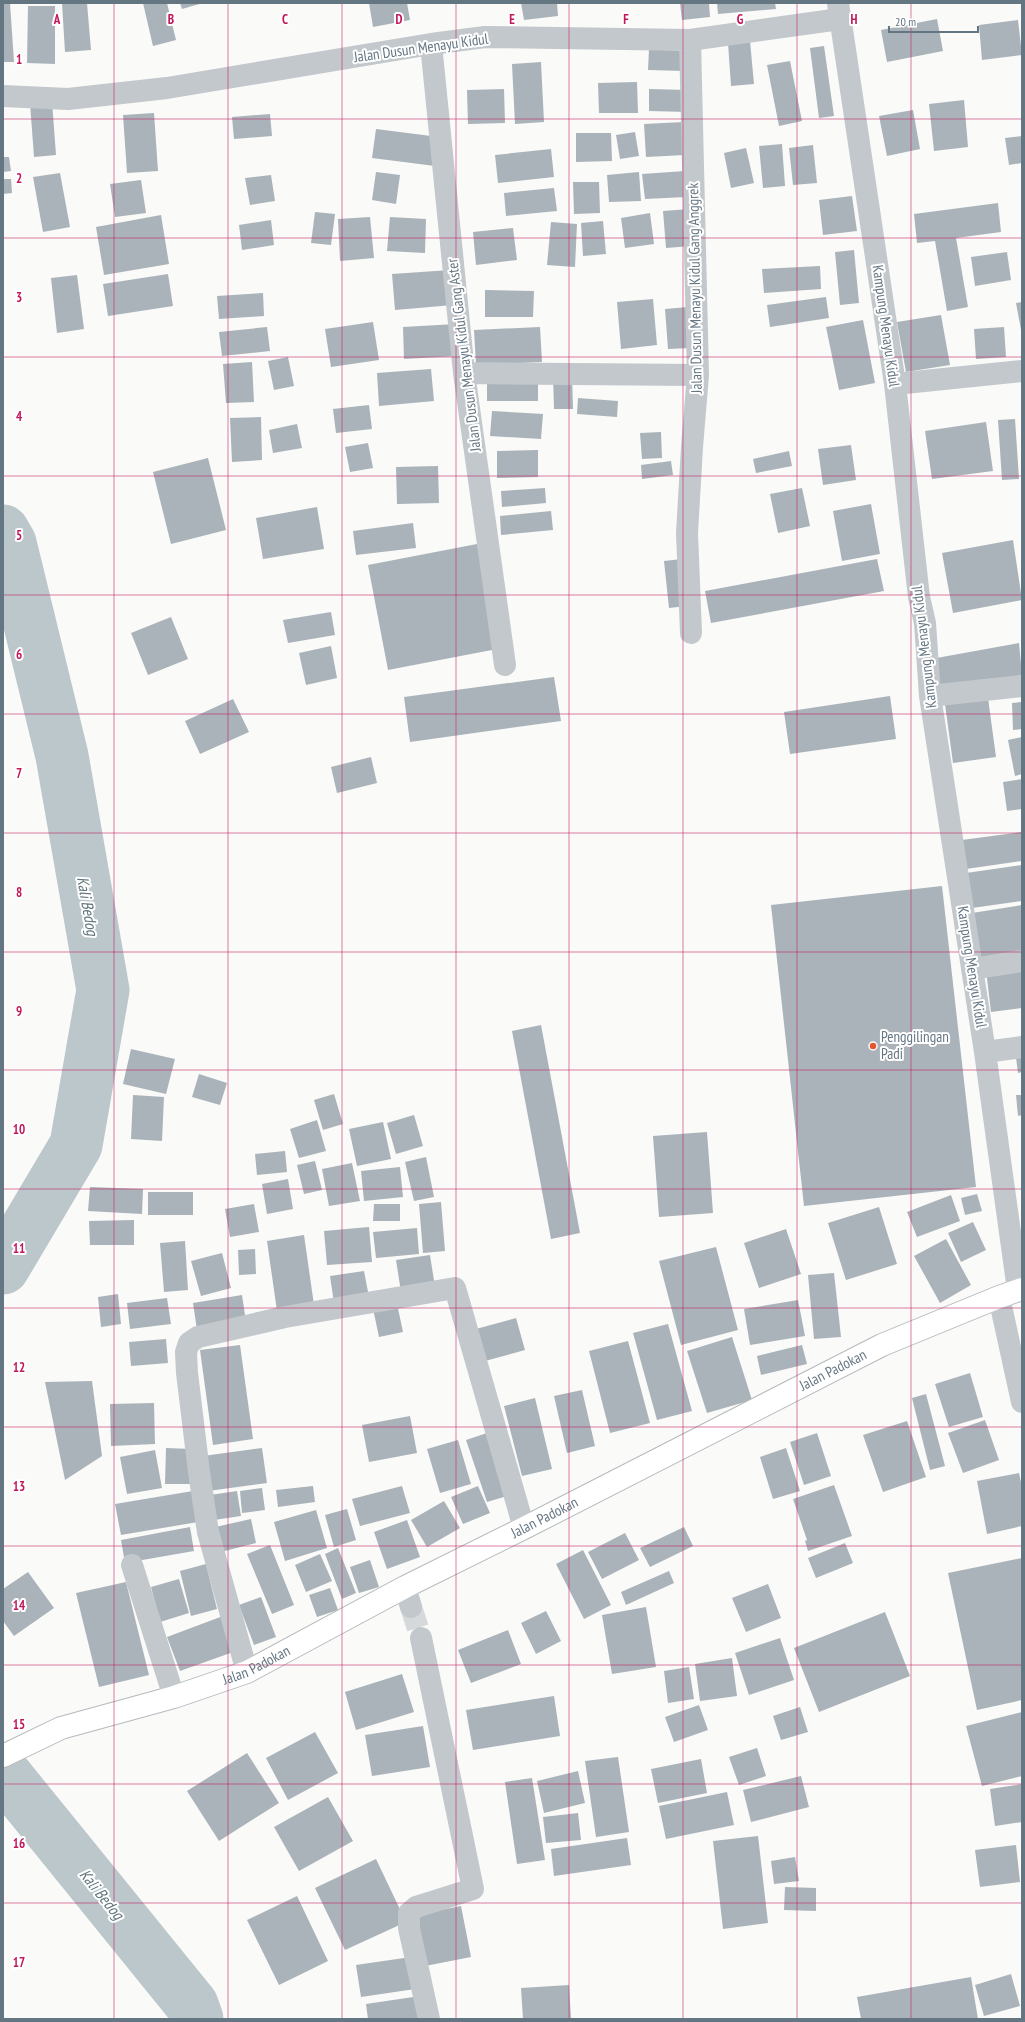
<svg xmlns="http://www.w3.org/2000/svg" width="1025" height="2022" font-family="'PT Sans Narrow',sans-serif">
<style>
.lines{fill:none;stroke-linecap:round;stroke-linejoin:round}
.river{stroke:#bbc7cb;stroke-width:53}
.building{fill:#aab3b9}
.minor-tunnel{stroke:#d5d9db;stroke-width:22;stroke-dasharray:22 11;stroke-linecap:butt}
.major-casing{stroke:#b5babe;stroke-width:24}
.minor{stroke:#c3c8cc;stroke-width:22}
.major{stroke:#fff;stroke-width:22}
.grid{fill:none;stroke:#c2185b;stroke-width:1;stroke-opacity:0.55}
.poi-dot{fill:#e4572e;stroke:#fff;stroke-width:1.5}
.labels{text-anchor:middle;stroke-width:4;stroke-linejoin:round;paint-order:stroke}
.street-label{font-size:15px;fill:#657683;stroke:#fff}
.poi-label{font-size:15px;fill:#657683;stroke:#fff;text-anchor:start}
.water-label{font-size:16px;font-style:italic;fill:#60757c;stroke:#fff}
.grid-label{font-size:13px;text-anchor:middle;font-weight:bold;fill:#c2185b;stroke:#fff;stroke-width:4;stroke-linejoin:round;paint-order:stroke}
</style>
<rect width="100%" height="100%" fill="#fafaf8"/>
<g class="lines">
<!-- river -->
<path class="river" d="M3,531L10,543L62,756L103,990L76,1145L3,1268
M3,1772L192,2005L197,2019"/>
</g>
<!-- building -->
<path class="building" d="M10,3L14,62H3V4Z
M62,3H87L91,50L65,52Z
M143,3H167L176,40L153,46Z
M180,3H203L182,9Z
M369,3H407L410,20L373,27Z
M521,3H557L558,16L524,20Z
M680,3H709L710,17L682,20Z
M717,3H775L776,9L718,14Z
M28,6H55V64L27,63Z
M937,19L943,51L887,62L881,30Z
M1018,20L1022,55L982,60L979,25Z
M750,41L754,84L731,86L728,43Z
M824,46L834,116L819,118L810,48Z
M649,49L685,51V71L648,70Z
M790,61L802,121L779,126L767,65Z
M541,62L544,122L515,124L512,64Z
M637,82L638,113H599L598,83Z
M504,89L505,123L468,124L467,90Z
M649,89L688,90V112L649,111Z
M964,100L968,147L934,151L929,104Z
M52,101L56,155L34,157L30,103Z
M913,110L920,149L887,156L879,116Z
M154,113L158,171L127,173L123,115Z
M270,114L272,136L234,139L232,117Z
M684,122L685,155L646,157L644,124Z
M376,129L439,137L435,166L372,158Z
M635,132L639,156L620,159L616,135Z
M576,133H611L612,161L576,162Z
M1022,136V163L1009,165L1005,138Z
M782,144L785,186L763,188L759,146Z
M813,145L817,183L793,185L789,148Z
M746,148L754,183L731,188L724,153Z
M551,149L554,177L498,183L495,155Z
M3,157H9L11,171L3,172Z
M685,171L686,197L645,199L642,174Z
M376,172L400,175L396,204L372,200Z
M639,172L641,201L609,202L607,175Z
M60,173L70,227L43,232L33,177Z
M271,175L275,201L250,205L245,178Z
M3,179H11L12,193L3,194Z
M141,180L146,213L115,217L110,184Z
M573,182H599L600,213L574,214Z
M554,188L557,211L506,216L504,193Z
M852,196L857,231L823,235L819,200Z
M998,203L1001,232L956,238L968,307L947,311L935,241L917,243L914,214Z
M689,209L691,246L666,248L663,211Z
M315,212L335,214L331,245L311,243Z
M650,213L654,244L625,248L621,218Z
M161,215L169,264L104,275L96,227Z
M370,217L374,258L340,261L338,219Z
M390,217L426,219L425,253L387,251Z
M271,220L274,245L242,250L239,225Z
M603,221L606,254L583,256L581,223Z
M551,222L577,224L575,267L547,265Z
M513,228L517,260L476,265L473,232Z
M854,250L859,303L840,305L835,252Z
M1007,252L1011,280L975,286L971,257Z
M820,266L821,289L764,293L762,269Z
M450,270L453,305L395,310L392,274Z
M168,274L173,306L108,316L103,284Z
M77,275L84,329L57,333L51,278Z
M485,290L534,291L533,317H485Z
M263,293L264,316L219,319L217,296Z
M826,297L829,318L770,327L767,305Z
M653,299L657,345L621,349L617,302Z
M1022,302V330H1021L1016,303Z
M688,307L691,348L668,349L665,309Z
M941,315L950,365L906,372L897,322Z
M863,320L875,383L839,390L826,327Z
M373,322L379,360L331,367L325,329Z
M456,324L458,356L404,359L403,327Z
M267,327L270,351L222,356L219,332Z
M540,327L542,362L476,365L474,330Z
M1004,327L1006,357L976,359L974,329Z
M288,357L294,386L274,390L268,361Z
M252,362L254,402L226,403L223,364Z
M431,369L434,401L379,406L377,373Z
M572,375L573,409H554L553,376Z
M487,377H538V401H487Z
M578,398L618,401L617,417L577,414Z
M369,405L372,429L336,433L333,409Z
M492,411L543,414L541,439L490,436Z
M261,417L262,460L232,462L230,418Z
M1015,419L1019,479L1002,480L998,420Z
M986,422L993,471L932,479L925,431Z
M297,424L302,448L273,453L269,430Z
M661,432L662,458L642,459L640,433Z
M368,443L373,468L350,472L345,447Z
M851,445L856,480L823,485L818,449Z
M538,450V477L497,478V451Z
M789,451L792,466L756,473L753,459Z
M208,458L226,530L171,544L153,472Z
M671,461L673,475L642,479L641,465Z
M438,466L439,503L397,504L396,467Z
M545,488L546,503L502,507L501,491Z
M802,488L810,526L778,533L770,494Z
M871,504L880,554L842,561L833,511Z
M317,507L324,549L263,559L256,518Z
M551,511L553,530L501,535L500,516Z
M413,523L416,548L356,555L353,531Z
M1013,540L1022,600L953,613L942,553Z
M477,544L497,649L388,670L368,565Z
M682,559L687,606L669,608L664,561Z
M877,559L884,591L711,623L705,591Z
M331,612L335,635L288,643L283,620Z
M171,617L188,659L148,675L131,633Z
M1019,643L1022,675L937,691L931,659Z
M331,646L337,678L306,685L299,653Z
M554,677L561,721L410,742L404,697Z
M890,696L896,739L790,754L784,712Z
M988,698L996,757L953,763L945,704Z
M233,699L249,732L200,754L185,721Z
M1022,702V729L1013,730L1012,703Z
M1022,737V774L1015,776L1008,740Z
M371,757L377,783L337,793L331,767Z
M1022,779V809L1007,811L1003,782Z
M1022,832V861L966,869L962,840Z
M1022,865V901L972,908L966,873Z
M942,886L976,1187L804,1206L771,905Z
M1022,905V954L980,961L972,913Z
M1022,966V1008L991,1012L986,970Z
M541,1025L580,1233L551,1239L512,1031Z
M131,1049L175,1059L166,1094L123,1084Z
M1022,1049V1072L1018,1073L1015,1050Z
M199,1074L227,1083L220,1105L192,1097Z
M334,1094L343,1124L323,1130L314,1100Z
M133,1095L164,1097L162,1141L131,1139Z
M1016,1095H1022V1115L1018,1116Z
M414,1115L423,1146L396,1154L387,1123Z
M317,1120L326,1151L299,1158L290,1129Z
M383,1122L391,1159L357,1166L349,1129Z
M707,1132L713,1213L659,1217L653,1136Z
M285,1151L287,1172L257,1175L255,1154Z
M426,1157L434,1197L414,1201L405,1162Z
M315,1161L322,1190L304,1194L297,1165Z
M352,1163L360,1201L329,1206L322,1169Z
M400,1167L403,1197L364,1201L361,1171Z
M288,1179L293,1209L267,1214L262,1184Z
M90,1187L143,1189L142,1214L88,1211Z
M148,1192H193V1215H148Z
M977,1194L982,1211L965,1215L961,1198Z
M951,1195L960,1221L917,1237L907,1212Z
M441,1202L445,1251L423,1253L419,1204Z
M254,1204L259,1232L230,1237L225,1209Z
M374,1204H400V1221H373Z
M879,1207L897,1264L846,1280L828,1223Z
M134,1220V1245H90L89,1221Z
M973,1222L986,1250L961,1262L948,1233Z
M369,1227L372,1262L327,1265L324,1231Z
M417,1228L419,1254L376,1258L373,1232Z
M786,1229L801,1274L759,1288L744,1243Z
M304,1235L314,1305L277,1311L267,1241Z
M946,1239L971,1285L940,1303L914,1256Z
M185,1241L188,1290L164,1292L160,1243Z
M716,1247L738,1330L681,1345L659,1261Z
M255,1249L256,1274L239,1275L238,1250Z
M222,1253L231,1288L201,1296L191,1261Z
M430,1255L435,1287L401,1292L396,1260Z
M364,1271L369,1297L334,1303L330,1276Z
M834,1273L841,1337L814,1339L808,1275Z
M118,1294L121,1324L101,1327L98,1297Z
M242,1295L246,1322L197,1330L193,1303Z
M167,1298L171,1324L130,1329L127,1303Z
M396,1299L403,1332L379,1337L372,1304Z
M798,1300L805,1336L750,1345L744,1309Z
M516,1318L525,1350L485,1361L476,1329Z
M668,1324L692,1411L657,1420L633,1333Z
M732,1337L752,1400L707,1413L687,1351Z
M166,1339L168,1363L131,1366L129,1342Z
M628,1341L650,1423L610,1433L589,1351Z
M240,1345L253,1439L213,1445L200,1350Z
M802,1345L807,1364L761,1375L757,1356Z
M970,1373L983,1417L949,1427L935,1384Z
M92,1381L102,1456L65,1480L45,1382Z
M582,1390L595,1446L567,1453L554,1396Z
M926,1394L945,1466L930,1470L912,1398Z
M535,1398L552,1469L522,1476L504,1406Z
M154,1403L155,1444L111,1446L110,1404Z
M410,1416L417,1453L369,1462L362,1425Z
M985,1420L999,1460L963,1473L948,1433Z
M907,1421L926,1477L883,1492L863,1435Z
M487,1433L507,1496L487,1502L466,1440Z
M817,1433L831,1476L804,1485L790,1442Z
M458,1440L471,1484L440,1493L427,1449Z
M166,1448L192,1449L191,1484H165Z
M262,1448L267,1483L208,1491L203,1456Z
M786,1448L800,1491L773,1499L760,1457Z
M155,1450L162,1488L127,1494L120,1457Z
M1019,1473L1022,1487V1526L987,1534L977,1481Z
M834,1485L852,1536L808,1551L805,1541L807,1540L793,1499Z
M313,1486L315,1502L278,1507L276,1490Z
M402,1486L410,1513L360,1526L352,1499Z
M478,1486L490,1513L463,1524L451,1497Z
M262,1488L265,1510L242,1513L240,1491Z
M193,1491L198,1522L121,1535L115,1504Z
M237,1491L241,1516L214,1520L210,1495Z
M444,1501L460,1528L427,1547L411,1520Z
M347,1509L356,1540L334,1547L325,1515Z
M316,1510L327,1548L285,1561L274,1522Z
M251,1519L256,1543L217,1553L211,1528Z
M407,1520L420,1557L387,1569L374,1532Z
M190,1527L194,1551L125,1563L121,1540Z
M684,1527L693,1546L650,1567L640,1548Z
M625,1533L639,1560L602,1579L588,1552Z
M845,1543L853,1563L816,1578L808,1558Z
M270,1545L294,1605L272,1614L247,1554Z
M338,1548L356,1593L342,1599L325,1554Z
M583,1550L611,1605L584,1619L556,1564Z
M320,1554L332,1581L306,1592L295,1565Z
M1022,1558V1700L977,1710L948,1573Z
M370,1560L379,1587L359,1593L350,1567Z
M206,1564L217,1609L191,1616L180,1571Z
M669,1571L674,1583L626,1605L621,1592Z
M28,1572L54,1608L14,1636L3,1621V1589Z
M179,1579L189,1613L160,1622L151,1587Z
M126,1582L149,1675L99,1687L76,1593Z
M768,1584L781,1618L746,1632L732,1598Z
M330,1588L338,1610L317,1617L309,1595Z
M261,1597L276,1637L254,1645L239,1605Z
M646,1607L656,1667L612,1674L602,1615Z
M546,1611L561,1641L536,1654L521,1623Z
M885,1612L910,1676L819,1712L794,1648Z
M223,1616L236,1651L180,1671L167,1637Z
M508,1630L521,1664L471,1683L458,1650Z
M780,1638L794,1680L749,1695L735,1653Z
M732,1658L737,1696L700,1701L695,1664Z
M689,1667L694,1699L668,1703L664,1671Z
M402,1674L414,1712L356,1730L345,1692Z
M554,1696L560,1736L473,1750L466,1710Z
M699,1705L708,1730L674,1742L665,1717Z
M800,1707L808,1732L781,1740L773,1716Z
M1022,1712V1776L982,1786L966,1726Z
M423,1726L430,1767L372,1776L365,1735Z
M315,1732L338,1773L288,1800L266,1758Z
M757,1748L766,1776L739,1785L729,1757Z
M247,1753L279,1803L219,1841L187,1791Z
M618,1757L629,1832L596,1837L585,1761Z
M701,1759L707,1793L658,1803L651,1769Z
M578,1771L585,1803L544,1813L537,1781Z
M801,1776L809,1807L751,1822L743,1790Z
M532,1778L545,1860L517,1864L505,1782Z
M1022,1784V1822L995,1826L990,1789Z
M727,1792L734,1825L666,1839L659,1806Z
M328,1797L353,1841L299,1871L274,1827Z
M578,1813L581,1840L546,1843L543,1817Z
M758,1836L768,1923L723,1929L713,1841Z
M627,1838L631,1865L554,1876L551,1849Z
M1016,1845L1020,1882L980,1887L975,1850Z
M795,1857L799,1881L774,1884L771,1861Z
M376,1859L406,1922L345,1950L315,1888Z
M785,1887L816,1888V1911L784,1910Z
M297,1896L328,1961L279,1985L247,1920Z
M461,1906L471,1957L425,1966L415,1915Z
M411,1957L415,1989L361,1997L356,1965Z
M1011,1974L1020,2006L984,2016L975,1985Z
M971,1977L978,2019H861L857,1997Z
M569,1985L571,2019H523L521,1988Z
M420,1996L423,2019H368L366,2004Z"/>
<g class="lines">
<!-- minor-tunnel -->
<path class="minor-tunnel" d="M411,1607L421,1638"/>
<!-- major casing -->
<g class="major-casing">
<g id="major">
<path id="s1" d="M3,1756L61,1728L174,1697L247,1672L405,1587L524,1528L882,1345L999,1297L1022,1289"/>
</g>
</g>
<!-- minor -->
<path class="minor" d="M838,3L895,384L919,597L925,623L930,696L985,1052L1018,1290
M690,40L698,375L692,447L687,533L691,633
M431,44L464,373L505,665
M3,96L68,99L167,88L431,44L485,37L690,40L840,19
M464,373L698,375
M895,384L1022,371
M930,696L1022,686
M972,969L1022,961
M985,1052L1022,1047
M999,1297L1022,1402
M132,1565L174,1697
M405,1587L411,1607
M421,1638L473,1889L416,1907L409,1913V1928L429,2019
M247,1672L208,1532L199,1472L187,1373L186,1352L189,1343L198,1337L285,1317L455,1288L524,1528"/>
<!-- major -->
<use href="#major" class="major"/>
</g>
<!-- grid -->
<path class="grid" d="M114,3V2019M228,3V2019M342,3V2019M456,3V2019M569,3V2019M683,3V2019M797,3V2019M911,3V2019M3,119H1022M3,238H1022M3,357H1022M3,476H1022M3,595H1022M3,714H1022M3,833H1022M3,952H1022M3,1070H1022M3,1189H1022M3,1308H1022M3,1427H1022M3,1546H1022M3,1665H1022M3,1784H1022M3,1903H1022"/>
<!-- markers -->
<circle class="poi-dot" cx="873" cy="1046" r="4"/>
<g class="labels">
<!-- street labels -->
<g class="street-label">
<text transform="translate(421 48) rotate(-8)" y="5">Jalan Dusun Menayu Kidul</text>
<text transform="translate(695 288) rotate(-91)" y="5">Jalan Dusun Menayu Kidul Gang Anggrek</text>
<text transform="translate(886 326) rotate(82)" y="5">Kampung Menayu Kidul</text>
<text transform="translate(464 355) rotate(-97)" y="5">Jalan Dusun Menayu Kidul Gang Aster</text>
<text transform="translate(924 647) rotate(-97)" y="5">Kampung Menayu Kidul</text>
<text transform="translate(972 967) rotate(81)" y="5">Kampung Menayu Kidul</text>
<text dy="5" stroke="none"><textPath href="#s1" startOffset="918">Jalan Padokan</textPath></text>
<text dy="5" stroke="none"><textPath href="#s1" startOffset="594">Jalan Padokan</textPath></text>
<text dy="5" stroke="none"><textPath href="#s1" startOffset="270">Jalan Padokan</textPath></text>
</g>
<!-- poi labels -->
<g class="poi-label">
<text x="881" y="1042">Penggilingan<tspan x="881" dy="17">Padi</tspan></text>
</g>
<!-- water labels -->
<g class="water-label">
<text transform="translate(88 906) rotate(80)" y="6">Kali Bedog</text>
<text transform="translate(102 1894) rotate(51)" y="6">Kali Bedog</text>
</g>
</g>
<g class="grid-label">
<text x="57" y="24">A</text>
<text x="171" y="24">B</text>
<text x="285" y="24">C</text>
<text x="399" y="24">D</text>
<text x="512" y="24">E</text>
<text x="626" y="24">F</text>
<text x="740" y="24">G</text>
<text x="854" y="24">H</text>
<text x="19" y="64">1</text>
<text x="19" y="183">2</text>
<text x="19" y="302">3</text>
<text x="19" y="421">4</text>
<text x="19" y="540">5</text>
<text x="19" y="659">6</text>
<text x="19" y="778">7</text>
<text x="19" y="897">8</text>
<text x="19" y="1016">9</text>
<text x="19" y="1134">10</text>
<text x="19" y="1253">11</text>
<text x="19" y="1372">12</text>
<text x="19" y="1491">13</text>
<text x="19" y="1610">14</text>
<text x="19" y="1729">15</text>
<text x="19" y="1848">16</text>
<text x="19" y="1967">17</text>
</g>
<!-- border -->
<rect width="1025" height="2022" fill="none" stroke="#657683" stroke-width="8"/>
<!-- scale -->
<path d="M889 26v6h89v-6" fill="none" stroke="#657683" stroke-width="2"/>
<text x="895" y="26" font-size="12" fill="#657683" stroke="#ffffff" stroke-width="3" paint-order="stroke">20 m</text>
</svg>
